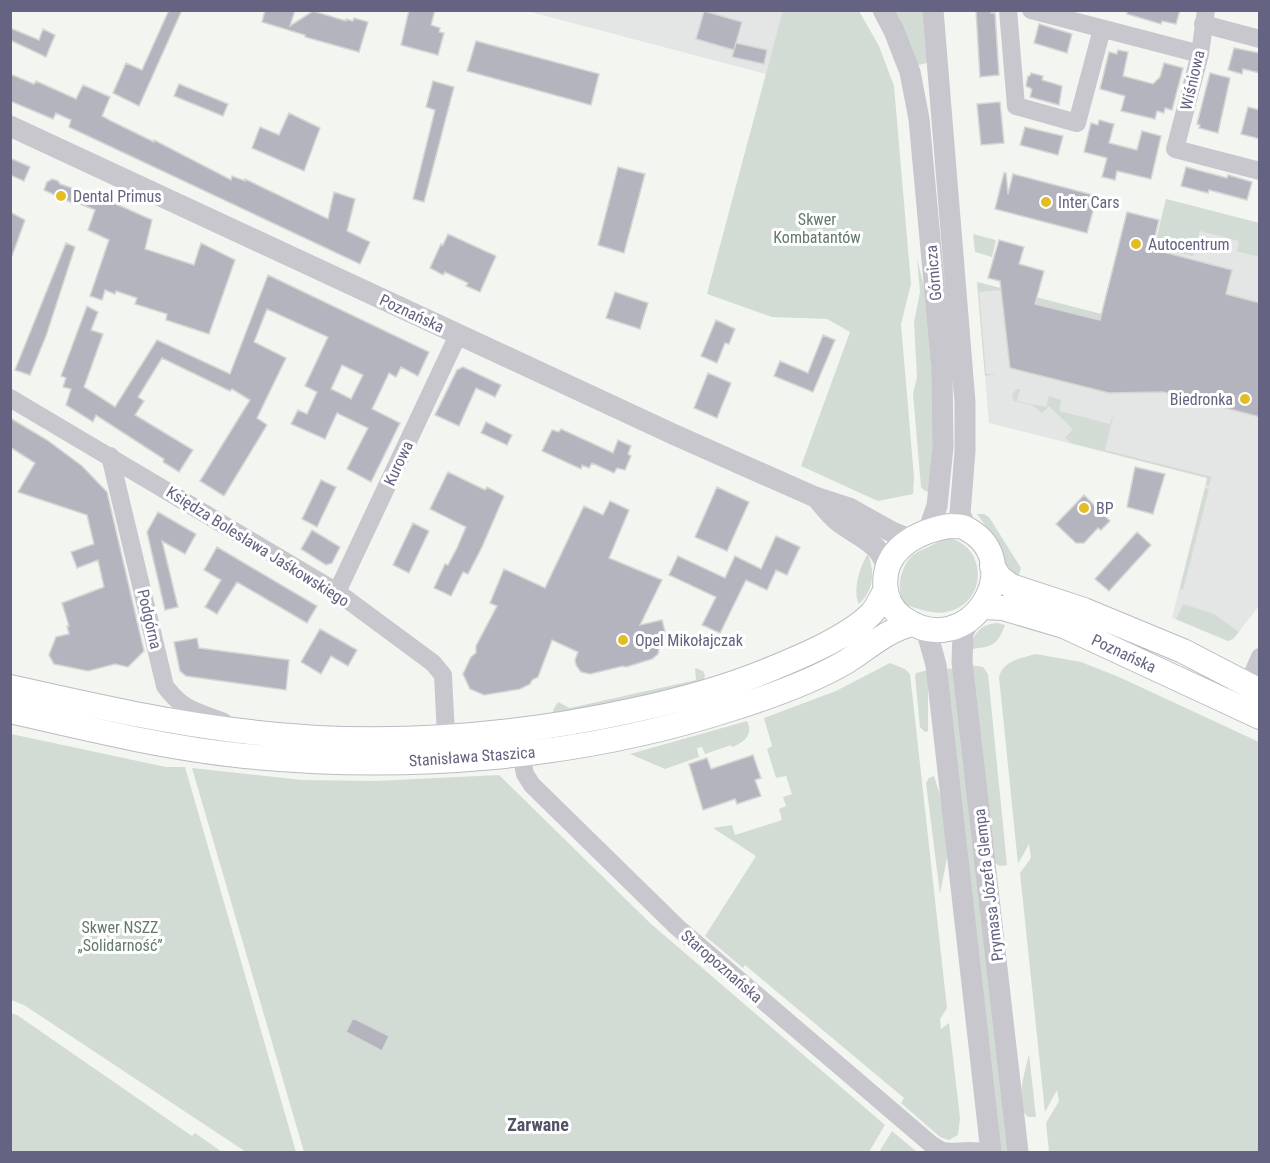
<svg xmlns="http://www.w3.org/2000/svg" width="1270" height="1163" font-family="'Roboto Condensed',sans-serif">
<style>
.built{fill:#e4e5e5}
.green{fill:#d2dcd4}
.building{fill:#b4b4bf;stroke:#d5d6d4;stroke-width:1.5;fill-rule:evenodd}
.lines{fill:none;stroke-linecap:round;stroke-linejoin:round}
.secondary-casing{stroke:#bbbbc3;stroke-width:26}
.minor{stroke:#c7c7cd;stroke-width:18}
.tertiary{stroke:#c7c7cd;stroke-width:21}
.secondary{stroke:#fff;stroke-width:24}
.poi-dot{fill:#e2bd24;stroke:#fff;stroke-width:2}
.labels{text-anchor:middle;stroke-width:6;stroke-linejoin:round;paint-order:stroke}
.street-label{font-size:16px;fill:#646482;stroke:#fff}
.poi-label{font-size:16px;fill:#646482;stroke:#fff;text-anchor:start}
.park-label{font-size:16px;fill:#63796b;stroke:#fff}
.neighbourhood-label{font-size:18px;font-weight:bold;fill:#525267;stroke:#fff}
</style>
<rect width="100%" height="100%" fill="#f3f5f1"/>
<!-- built -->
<path class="built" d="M527,11H783L766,74Z
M1166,199L1259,223V606L1233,639L1228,641L1172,618L1207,478L989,423L977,282L1136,323Z"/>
<!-- green -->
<path class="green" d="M783,10L859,11L879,46L894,86L911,284L901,324L914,477L913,494L878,501L801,466L850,332L827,319L772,317L707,294Z
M891,11H925L930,62L915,66Z
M1166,199L1259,223V257L1237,251L1239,241L1200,231L1193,256L1159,248L1137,335L1130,327L1006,296L1001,290L979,292L986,374H997L985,376L977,282L1136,323Z
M973,234L996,240L992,257L975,252Z
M917,259L927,298L935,415L930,492L925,491L921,487L913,394L917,377L914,322L920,292Z
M1017,389H1020L1017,401L1046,407L1049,396L1061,400L1059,411L1110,424L1114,413L1105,450L1212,477L1209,486L1206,485L1207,478L1071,443L1065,438L1073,429L1049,406L1042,413L1032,405L1014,401L1012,394Z
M1205,488L1209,489L1183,590L1180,588Z
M977,514H984L989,517L1021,568L1018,578L1006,565L1000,546Z
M942,538C987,538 991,604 946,612C932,615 918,608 905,605C895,591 900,566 913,555C922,548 931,548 942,538Z
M868,554C875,573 874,590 859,604C852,593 860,564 868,554Z
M1183,604L1214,614L1239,632L1233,639L1228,641L1176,619Z
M998,623L1005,625C997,646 992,647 970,649C974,633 980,624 998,623Z
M1036,654L1081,662L1119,677L1259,742V1152H1049L1046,1123L1059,1101L1057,1090L1045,1112L1020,873L1031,858L1029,844L1018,864L999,677C1003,661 1021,658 1036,654Z
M890,663L905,669L910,674L947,1008L940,1019L941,1029L949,1023L960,1118L958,1135L949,1140L940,1137L901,1103L904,1098L745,965L743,968L705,936L756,856L713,828L732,825L735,835L782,820L779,809L786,806L783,797L792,794L786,776L776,778L767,749L772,746L764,718L836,691Z
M971,665L983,667L988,674L1007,865L999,866L994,862Z
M695,668L703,671L705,675L703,684L651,698L553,714V710L558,702L570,708L696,680Z
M956,668L1010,1152H999L945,669Z
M928,670V731L925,732L920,727L915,676L916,673Z
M747,721C754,734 744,743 732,747L731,745L705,754L702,747L697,748L699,757L665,769L630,754Z
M11,734L166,767H185L296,1152H246L24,1005L11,1000Z
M192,768L302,780L375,781L499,775L650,923L885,1125L869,1152H304Z
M934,776L941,798L948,853L940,894L926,783L929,778Z
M10,1013L17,1015L192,1136L195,1133L222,1152H11Z
M1029,1054L1036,1117H1029C1012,1109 1026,1069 1029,1054Z
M892,1131L917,1152H879Z"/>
<!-- building -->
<path class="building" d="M169,10H182L139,106L113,93L126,63L142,70Z
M265,10H295L290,26L313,11L346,21V19L353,21L354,18L368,22L359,52L305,37V35L262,22Z
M409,10H435L431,25L440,28L439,32L444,33L438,55L401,45Z
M976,10H991V13H995L999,75L980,77Z
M1127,10H1180L1176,24L1162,21L1161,24L1127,14Z
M704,11L742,22L734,50L696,39Z
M1039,24L1072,34L1067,53L1034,43Z
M10,28L39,40L43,29L55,35L46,57L10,40Z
M476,41L599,74L591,105L467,71Z
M736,43L767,50L764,64L732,57Z
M1234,48L1260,53V73L1243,69L1242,74L1228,70Z
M1118,50L1128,52L1123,76L1153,84L1160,77L1164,63L1183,68L1172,110L1165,108L1164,113L1157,111L1155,119L1121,111L1125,96L1100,89L1109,52L1117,54Z
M1031,73L1043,76L1042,80L1062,86L1059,105L1030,97L1032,89L1026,86L1028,76H1030Z
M1210,73L1230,78L1218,133L1199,128L1200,125L1197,124Z
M10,74L34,84L36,81L76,99L83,85L110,97L102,116L111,121L154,142V140L231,180L232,176L245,181V179L328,219L334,192L355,199L347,231L370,242L360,264L69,127L71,120L56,113L53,119L10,101Z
M433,81L454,87L424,202L413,199L435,110L426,107Z
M179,84L228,104L223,116L174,96Z
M1000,102L1004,143L981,145L977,104Z
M1248,107L1260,110V139L1241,134Z
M289,113L320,128L304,171L252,148L260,127L279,135Z
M1099,120L1114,124L1109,143L1137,150L1142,131L1161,136L1151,179L1117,171L1115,180L1102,177L1107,158L1084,152L1091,123L1098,125Z
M1025,127L1063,136L1058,155L1020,145Z
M10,158L30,167L24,181L10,175Z
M618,167L645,174L624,253L598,245Z
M1186,167L1227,178L1228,175L1252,182L1247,200L1209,190L1208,193L1181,186Z
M1004,173H1006L1008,194L1013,174L1097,196L1087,233L995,209Z
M52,179L58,181L60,184L107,200L152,220L145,249L194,265L201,243L235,260L209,334L166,320L167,314L135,304L137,298L116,291L115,294L105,290L102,300L90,296L109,240L88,230L95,210L73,201L72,203L44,190L47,182Z
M10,212L25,220L12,256H10Z
M1127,212L1159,220L1152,249L1232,270L1226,294L1260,303V417L1163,392L1109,393L1010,368L1000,281L988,278L999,240L1024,247L1019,264L1044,271L1035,304L1100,320Z
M448,234L496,256L480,292L466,286L468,283L445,272L443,275L430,268L441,244L443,245Z
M66,243L75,247L46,336L30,375L15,370Z
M268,275L429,352L418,376L401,367L396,377L389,373L372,409L400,423L371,482L347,469L368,428L337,413L325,439L291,424L298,410L307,414L317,392L305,386L328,337L267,309L254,342L286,358L257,418L267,425L224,496L200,481L250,400L232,389L230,391L162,358L138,397L144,401L135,415L193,450L179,472L163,462L164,459L96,415L93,422L66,405L71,389L63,387L66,378L61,376L87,306L98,312L91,330L103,334L84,387L115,407L157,340L230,374ZM342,365L363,375L351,399L331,389Z
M615,292L648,303L640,329L606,318Z
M716,320L735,329L729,344L725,343L717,363L701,356Z
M823,335L835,340L813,392L774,376L780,361L808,373Z
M463,367L501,385L495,397L476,388L459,426L435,415L457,370Z
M708,373L731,383L717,418L694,408Z
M10,418L47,440L82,466L107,492L144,651L128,667L115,664L88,671L54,664L49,655L56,637L69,634L67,626H69L62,603L104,587L98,560L77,568L71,552L94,544L87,515L18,492L35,463L10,447Z
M486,422L512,435L507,445L481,433Z
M561,429L613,453L618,440L631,446L628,454L631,456L625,470L617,468L614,473L592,463L589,468L582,465L581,469L542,451L552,430L559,432Z
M1135,467L1165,474L1153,514L1127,507Z
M448,472L485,490L487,487L504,496L482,547L468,574L463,572L451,596L434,588L445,564L448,565L457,548L466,527L430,509Z
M321,480L336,487L317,527L302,519Z
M717,487L749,502L727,551L695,537Z
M1084,495L1110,521L1101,530L1098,528L1084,543H1076L1056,524Z
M610,501L629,510L609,558L662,580L640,625L662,620L667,639L660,641L658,654L652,659L626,667L623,666L590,674L581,672L576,665L575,660L578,652L552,640L538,677L532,680L530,684L520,689L484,695L470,689L463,674L471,657L476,653V646L497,606L490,603L504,569L545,588L584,506L603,515Z
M158,512L196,534L185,554L162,541L178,607L165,610L147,532Z
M413,523L429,531L409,573L393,565Z
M312,530L340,547L332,563L326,565L301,549Z
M1137,532L1151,545L1109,591L1095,579Z
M776,536L800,547L787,575L776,570L767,590L746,580L720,633L702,625L716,597L669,575L678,556L725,578L735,556L761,569Z
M217,547L317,606L307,623L237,582L217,614L205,607L221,580L204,570Z
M320,629L357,650L348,666L331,656L321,674L301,662Z
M197,638L199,648L289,660L286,690L186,676L180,671L174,642Z
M753,755L761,778L755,780L761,796L737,804L735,799L703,810L689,764L707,758L711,769Z
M353,1018L389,1036L382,1051L346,1032Z"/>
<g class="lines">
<!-- secondary casing -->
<g class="secondary-casing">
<path id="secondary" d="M949,526C955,526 963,526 967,529C1030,563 969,665 903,618C880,602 880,567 899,549C912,536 932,529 949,526Z
M992,566L1000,578L1011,586L1084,610L1183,651L1260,691
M983,607L1003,608L1064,626L1260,717
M10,687C90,705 169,723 250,732C375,747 507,738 630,711C676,701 722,689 766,671C798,658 847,638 871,614C877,608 881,598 885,591
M10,711C88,729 166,748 245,756C407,772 576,759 731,709C769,697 809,683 844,663C867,649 885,631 912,624"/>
</g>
<!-- minor -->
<path class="minor" d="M1008,10L1016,106L1077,123L1102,29
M1031,10L1200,54
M1206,10L1200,54L1175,149L1260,171
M1203,24L1260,39
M10,398L337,592L433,663L443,675L446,736
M110,456L165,686C183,711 197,711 224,722
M337,592L458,335
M1236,691L1248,684L1260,657
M521,754L525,774L532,785L677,927L932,1145L942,1151L951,1152
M951,1152L970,1151L987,1152"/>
<!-- tertiary -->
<path class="tertiary" d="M883,10L894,31L910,72L919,119L942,369L943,447L937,506L930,526L919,536
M933,10L965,402V451L960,514L966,527
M10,126L675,435L815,497L849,508L892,532L912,540
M816,497C823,505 830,515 839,522C860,538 883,543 887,572
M970,619L963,633L962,662L1018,1152
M926,629L936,665L991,1152"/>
<!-- secondary -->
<use href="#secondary" class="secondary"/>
</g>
<!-- markers -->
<g class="poi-dot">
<circle cx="61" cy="196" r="6"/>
<circle cx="1046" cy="202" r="6"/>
<circle cx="1136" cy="244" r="6"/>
<circle cx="1245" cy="399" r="6"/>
<circle cx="1084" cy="508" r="6"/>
<circle cx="623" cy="640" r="6"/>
</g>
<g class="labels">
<!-- street labels -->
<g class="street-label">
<text transform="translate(1192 80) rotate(-77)" y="6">Wiśniowa</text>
<text transform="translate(933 273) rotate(-95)" y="6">Górnicza</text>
<text transform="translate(412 313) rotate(25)" y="6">Poznańska</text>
<text transform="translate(398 463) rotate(-65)" y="6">Kurowa</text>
<text transform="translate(258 546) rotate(32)" y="6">Księdza Bolesława Jaśkowskiego</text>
<text transform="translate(150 619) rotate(77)" y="6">Podgórna</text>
<text transform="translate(1124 653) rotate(25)" y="6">Poznańska</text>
<text transform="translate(472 756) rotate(-4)" y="6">Stanisława Staszica</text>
<text transform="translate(988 885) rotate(-97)" y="6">Prymasa Józefa Glempa</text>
<text transform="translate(722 966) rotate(41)" y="6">Staropoznańska</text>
</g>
<!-- poi labels -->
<g class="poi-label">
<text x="73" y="202">Dental Primus</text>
<text x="1058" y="208">Inter Cars</text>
<text x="1148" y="250">Autocentrum</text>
<text x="1233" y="405" text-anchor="end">Biedronka</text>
<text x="1096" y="514">BP</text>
<text x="635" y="646">Opel Mikołajczak</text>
</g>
<!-- park labels -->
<g class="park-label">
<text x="817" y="225">Skwer<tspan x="817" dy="18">Kombatantów</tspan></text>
<text x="120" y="933">Skwer NSZZ<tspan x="120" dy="18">„Solidarność”</tspan></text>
</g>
<!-- neighbourhood labels -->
<g class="neighbourhood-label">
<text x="538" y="1131">Zarwane</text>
</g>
</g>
<!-- border -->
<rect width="1270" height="1163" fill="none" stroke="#646482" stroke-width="24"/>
</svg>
